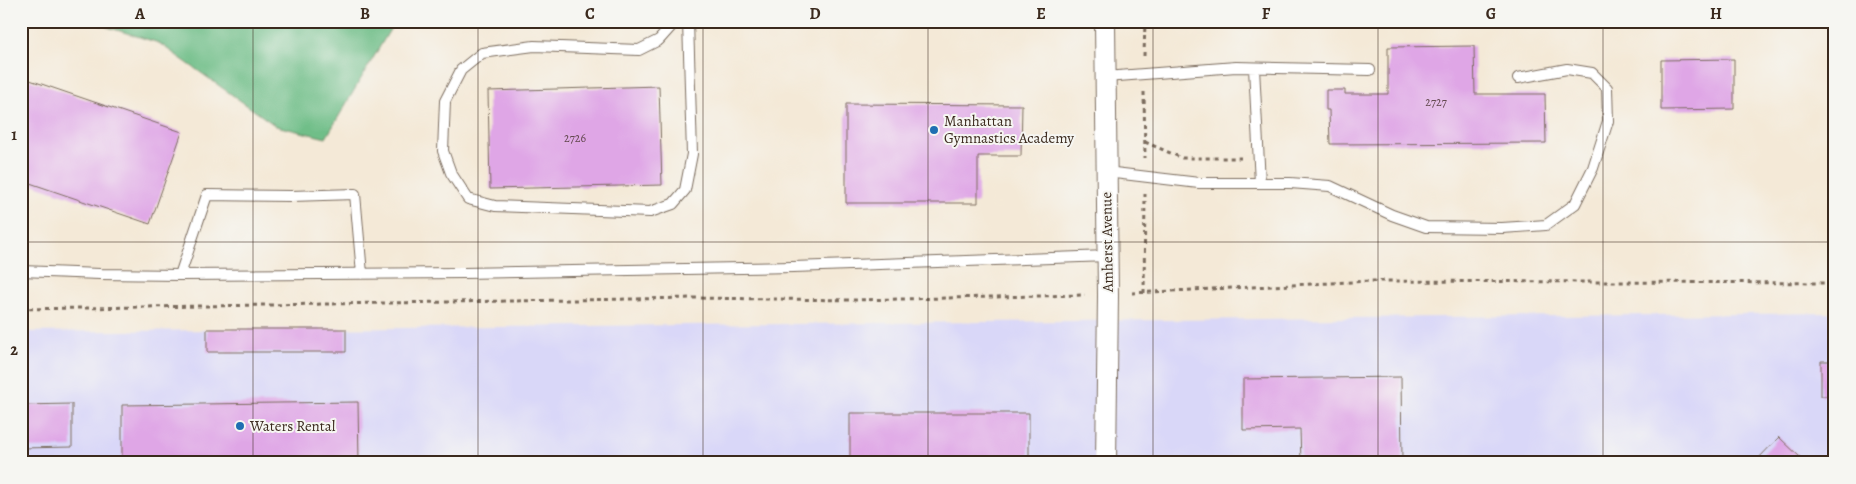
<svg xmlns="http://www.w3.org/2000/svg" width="1856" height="484" font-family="Alegreya,serif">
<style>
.built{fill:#d9d7f8}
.forest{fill:#70be88;stroke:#567453}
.building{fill:#dfa6e6}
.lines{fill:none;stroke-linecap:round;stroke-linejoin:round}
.service-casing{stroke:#7c6d5f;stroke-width:12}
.minor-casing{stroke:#7c6d5f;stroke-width:22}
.path{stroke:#7c6d5f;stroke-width:3;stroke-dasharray:4 4;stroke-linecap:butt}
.service{stroke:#fff;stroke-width:10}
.minor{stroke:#fff;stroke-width:20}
.grid{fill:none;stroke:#3b2a1e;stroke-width:1;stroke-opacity:0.55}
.poi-dot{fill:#1f6fb2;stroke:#f6f6f2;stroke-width:2}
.labels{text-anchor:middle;stroke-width:4;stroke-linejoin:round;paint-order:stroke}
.number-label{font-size:12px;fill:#644950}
.poi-label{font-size:15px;fill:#3b2a1e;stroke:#f6f6f2;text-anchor:start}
.street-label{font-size:15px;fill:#3b2a1e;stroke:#f6f6f2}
.neatline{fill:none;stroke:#3b2a1e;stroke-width:2}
.grid-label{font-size:16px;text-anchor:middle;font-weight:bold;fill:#3b2a1e}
</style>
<rect width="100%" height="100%" fill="#f6f6f2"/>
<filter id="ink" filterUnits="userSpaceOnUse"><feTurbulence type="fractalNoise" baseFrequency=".02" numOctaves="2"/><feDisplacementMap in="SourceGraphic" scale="10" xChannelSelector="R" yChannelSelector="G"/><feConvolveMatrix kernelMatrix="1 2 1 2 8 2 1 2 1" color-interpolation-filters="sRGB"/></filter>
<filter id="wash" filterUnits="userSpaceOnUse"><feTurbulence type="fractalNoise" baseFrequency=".0096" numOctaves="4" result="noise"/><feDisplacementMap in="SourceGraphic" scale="20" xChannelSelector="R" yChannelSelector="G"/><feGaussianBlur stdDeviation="1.12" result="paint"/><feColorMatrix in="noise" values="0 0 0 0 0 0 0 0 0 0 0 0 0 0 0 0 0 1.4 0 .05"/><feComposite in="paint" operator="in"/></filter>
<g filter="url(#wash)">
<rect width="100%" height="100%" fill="#f4e9d7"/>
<!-- built -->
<path class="built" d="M1835,313V463H21V332Z"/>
<!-- forest -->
<path class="forest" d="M88,21H395L326,138L276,126L159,43Z"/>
<g id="blocks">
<!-- building -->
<path class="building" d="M1474,46L1475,94H1545L1546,143L1330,144L1329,110H1326V90H1345V94H1388V47Z
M1734,59V109L1661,110V60Z
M21,77L182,132L150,224L21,180Z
M659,86L662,185L490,189L488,91Z
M846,104L1022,105L1021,156H978V203H846Z
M207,329H346V352H207Z
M1821,361H1835V396H1821Z
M1401,377L1402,460L1301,462L1300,429L1243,430V379Z
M358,402L359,463H122V405Z
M72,404V447L21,448V405Z
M850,413H1029V463H850Z
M1779,437L1802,459L1798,463H1754Z"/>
</g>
</g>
<g filter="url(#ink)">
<use href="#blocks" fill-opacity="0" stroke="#7c6d5f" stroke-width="1"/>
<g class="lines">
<!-- service casing -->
<g class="service-casing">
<path id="service" d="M676,21L659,40L639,50L534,46L482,53L461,70L445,101L443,151L451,173L468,199L495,206L650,212L673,204L685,190L692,154L688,21
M1254,68L1260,183
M1105,77L1236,67L1370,70
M1106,172L1199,183H1290L1330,186L1392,215L1426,227L1502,228L1546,225L1575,204L1593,168L1608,121L1607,88L1592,73L1567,69L1518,78
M21,271L100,274L180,275L464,273L793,267L1108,256
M180,275L207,195L291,196L355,194L362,274"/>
</g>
<!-- minor casing -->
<g class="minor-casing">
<path id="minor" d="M1105,21L1108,295L1106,463"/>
</g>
<!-- path -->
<path class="path" d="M1144,56L1145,21
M1144,92L1145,158
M1145,142L1182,158H1241
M1132,293L1371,281L1835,283
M1144,293L1145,194
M21,309L693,298L855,300L1085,295"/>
<!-- service -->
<use href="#service" class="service"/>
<!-- minor -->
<use href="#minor" class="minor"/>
</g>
</g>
<!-- grid -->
<path class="grid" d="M253,21V463M478,21V463M703,21V463M928,21V463M1153,21V463M1378,21V463M1603,21V463M21,242H1835"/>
<!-- markers -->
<g class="poi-dot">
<circle cx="934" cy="130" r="5"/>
<circle cx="240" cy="426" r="5"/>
</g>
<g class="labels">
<!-- number labels -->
<g class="number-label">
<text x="1436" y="106">2727</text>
<text x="575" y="142">2726</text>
</g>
<!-- poi labels -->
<g class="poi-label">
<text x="944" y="126">Manhattan<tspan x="944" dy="17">Gymnastics Academy</tspan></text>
<text x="250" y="431">Waters Rental</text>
</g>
<!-- street labels -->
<g class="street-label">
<text transform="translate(1107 242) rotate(-91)" y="5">Amherst Avenue</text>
</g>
</g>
<!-- margin -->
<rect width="1856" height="484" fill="none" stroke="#f6f6f2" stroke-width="55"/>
<rect x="28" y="28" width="1800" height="428" class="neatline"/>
<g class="grid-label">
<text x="140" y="19">A</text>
<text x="365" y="19">B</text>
<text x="590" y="19">C</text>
<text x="815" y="19">D</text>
<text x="1041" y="19">E</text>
<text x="1266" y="19">F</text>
<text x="1491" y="19">G</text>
<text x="1716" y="19">H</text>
<text x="14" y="140">1</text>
<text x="14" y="355">2</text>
</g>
</svg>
